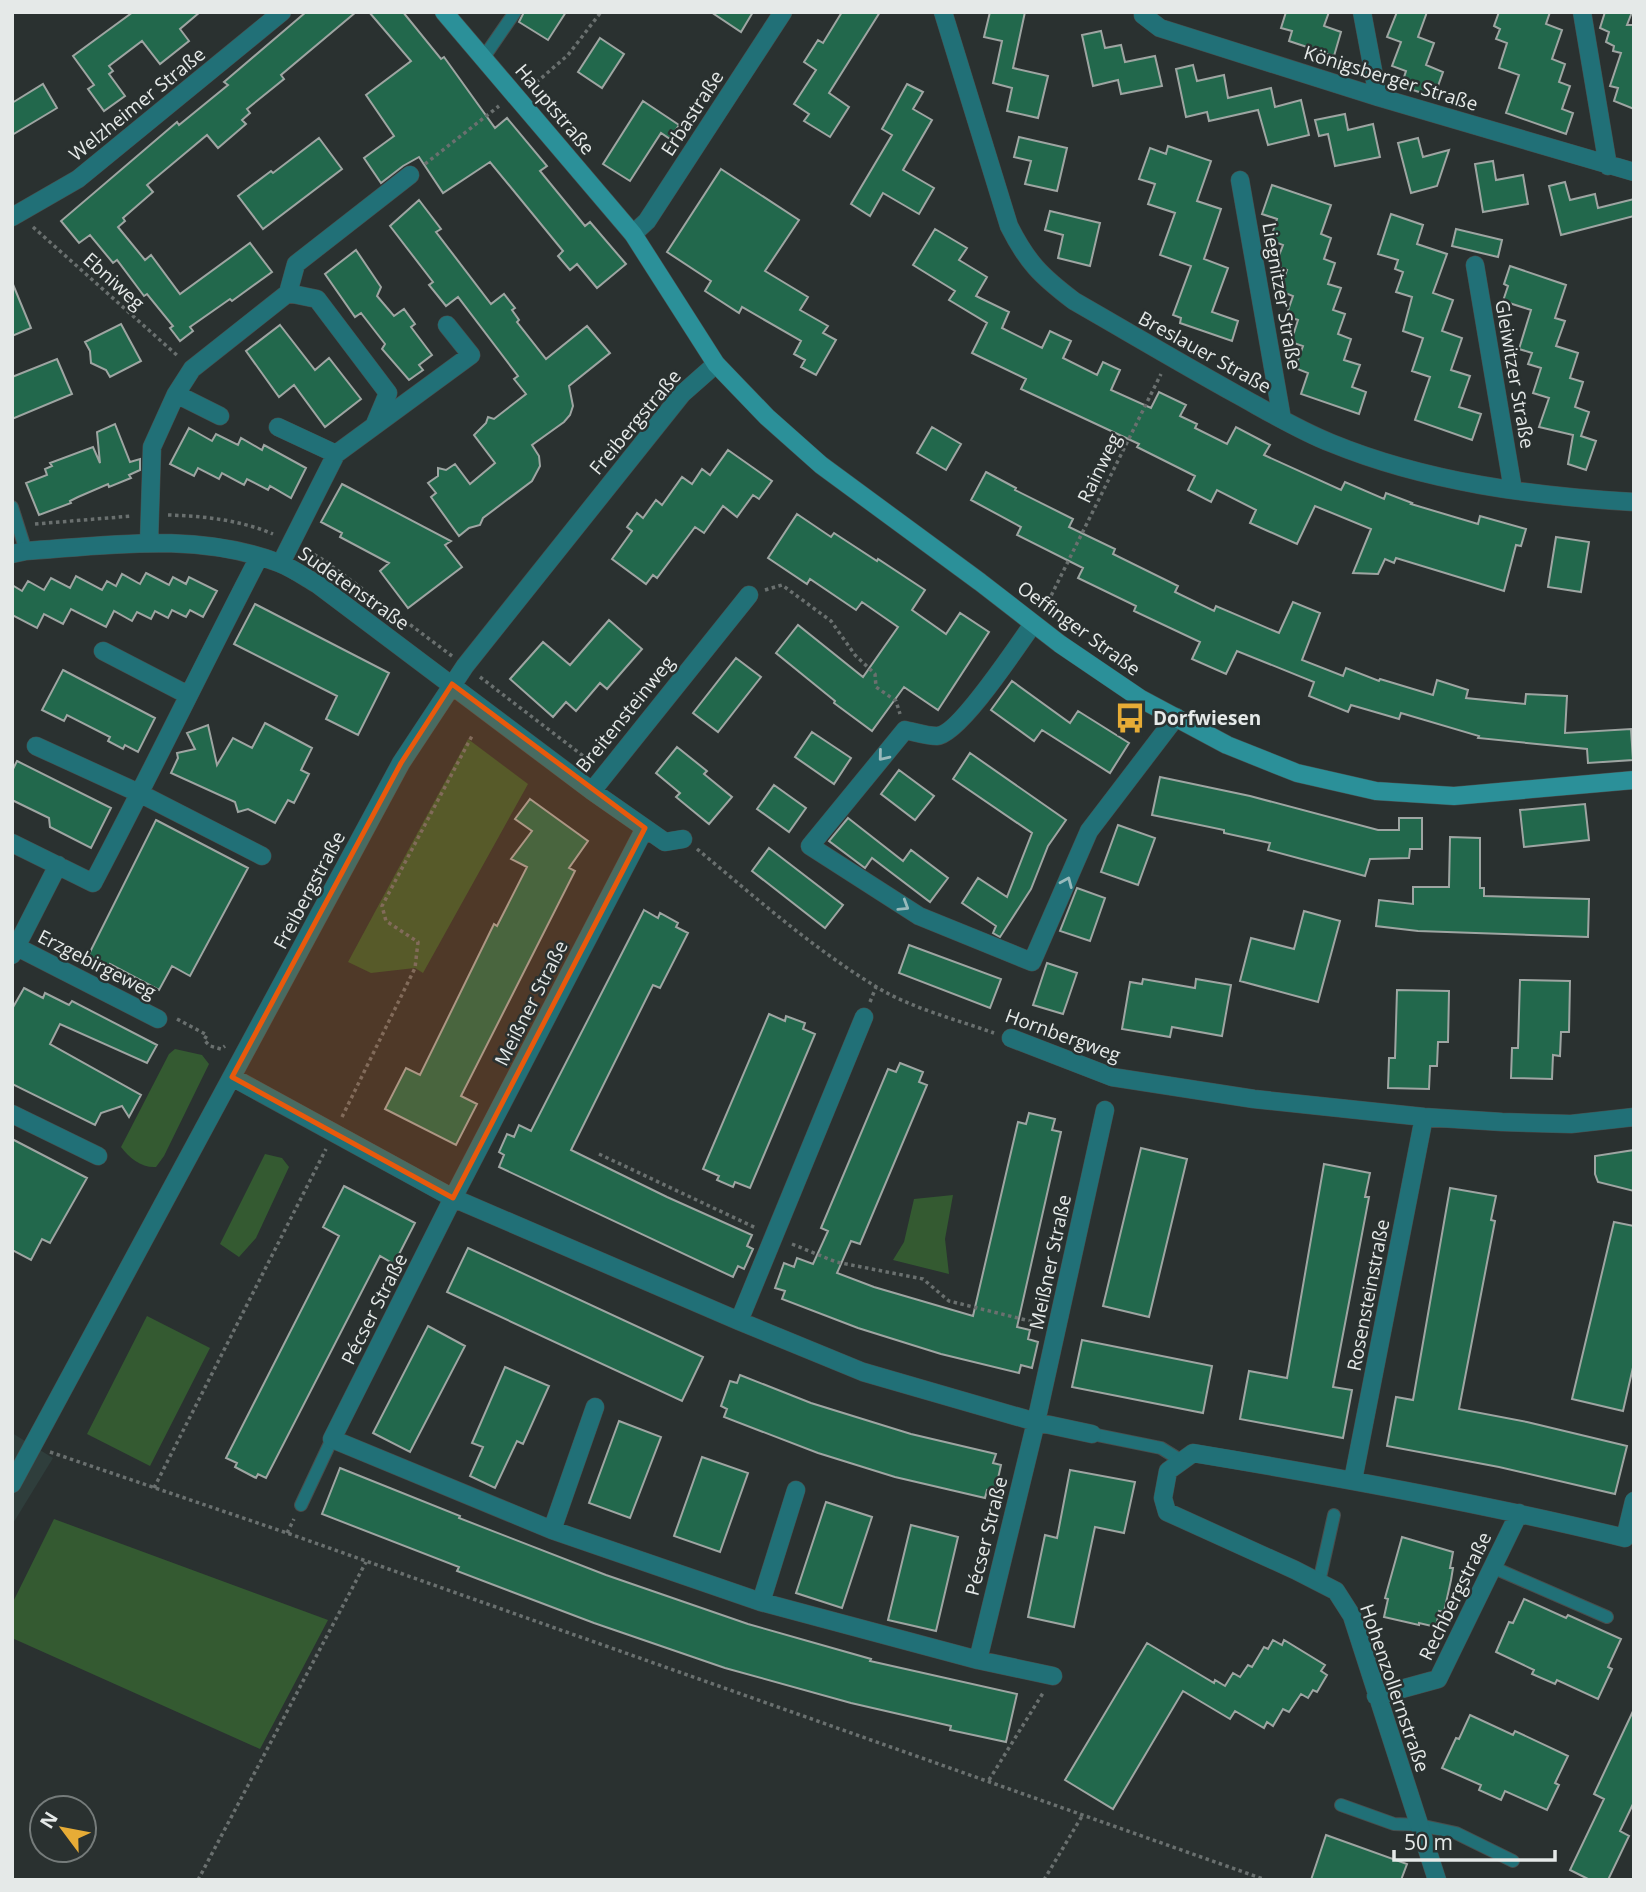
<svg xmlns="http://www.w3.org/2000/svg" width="1646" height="1892" font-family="'Open Sans',sans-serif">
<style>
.built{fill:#2f3e3c}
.green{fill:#345a31}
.building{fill:#22684c;stroke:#9ea5a2;stroke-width:2}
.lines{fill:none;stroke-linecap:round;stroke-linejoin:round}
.lane-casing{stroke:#484e4d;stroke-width:14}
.street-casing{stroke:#484e4d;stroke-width:19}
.secondary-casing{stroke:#484e4d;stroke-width:19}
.path{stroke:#6a706f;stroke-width:3.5;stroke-dasharray:3.5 3.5;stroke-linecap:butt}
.lane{stroke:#217077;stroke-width:12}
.street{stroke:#217077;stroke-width:18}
.secondary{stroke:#2b9099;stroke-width:18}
.oneway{stroke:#97b9bb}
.marked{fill:#e8590c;fill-opacity:0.2;stroke:#e8590c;stroke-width:5;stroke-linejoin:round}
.labels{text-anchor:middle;stroke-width:5;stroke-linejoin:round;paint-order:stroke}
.street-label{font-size:19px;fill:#e5e9e8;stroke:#2a3130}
.poi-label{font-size:19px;font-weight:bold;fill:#e5e9e8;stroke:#2a3130;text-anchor:start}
</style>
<rect width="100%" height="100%" fill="#2a3130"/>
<!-- built -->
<path class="built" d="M12,1433L53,1458L12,1525Z"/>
<!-- green -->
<path class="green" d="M468,739L528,784L423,973L415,968L371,973L348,962Z
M175,1049L202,1055L209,1064L164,1156L156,1167C142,1168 129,1158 121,1147L169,1054Z
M265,1154L282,1158L289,1167L256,1238L239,1257L220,1244Z
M953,1195L945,1239L949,1274L893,1260L904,1242L914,1199Z
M147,1316L210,1348L150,1466L87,1434Z
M54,1519L328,1620L260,1749L12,1638V1604Z"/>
<!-- building -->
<path class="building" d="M133,12H200L180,29L189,41L160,64L142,41L109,66L113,71L109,74L125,96L104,111L88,89L94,85L73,56Z
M306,12H356L281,75L284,79L247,109L250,113L242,120L246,124L218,148L207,135L147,185L153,192L123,218L125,221L118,227L145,260L151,255L180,294L250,243L272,272L232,301L230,299L190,327L193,331L180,341L170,328L173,326L147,294L144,296L117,260L113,263L90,235L79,243L61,221L177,122L179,125L228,85L224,82Z
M369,12H403L441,59L444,57L495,128L507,118L547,166L540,171L585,226L590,222L626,264L597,288L577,264L570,270L558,256L563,251L490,162L443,193L419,157L403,166L381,183L364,158L394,136L366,95L411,61Z
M524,12H566L548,40L519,22Z
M711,12H753L741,32Z
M842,12H880L829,93L849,107L830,137L804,121L809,114L794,104L816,70L804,62L818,40L823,43Z
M990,12H1025L1013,68L1048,76L1038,118L1007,111L1012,88L993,83L1002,41L984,37Z
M1286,12H1329L1324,26L1341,32L1334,56L1289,41L1292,31L1281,28Z
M1397,12H1427L1418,37L1434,43L1426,65L1443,72L1434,97L1401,86L1406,71L1392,66L1401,42L1387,37Z
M1499,12H1550L1546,24L1562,30L1552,59L1565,64L1559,82L1570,86L1562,109L1573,113L1566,134L1506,113L1519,75L1499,68L1507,43L1496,39L1500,29L1494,26Z
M1605,12H1632L1627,25H1634V109L1614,101L1618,88L1610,86L1621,53L1613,51L1614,46L1606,42L1609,32L1600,28Z
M1101,31L1105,48L1121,45L1125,62L1155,56L1162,86L1121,94L1118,80L1093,86L1082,35Z
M600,38L624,54L602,88L578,72Z
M1193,65L1197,81L1224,75L1228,98L1271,88L1275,107L1301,100L1309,135L1268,145L1258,110L1209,121L1207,112L1186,117L1176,69Z
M43,84L57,108L12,135V103Z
M907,84L923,92L913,109L932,120L903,170L934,188L919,214L883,193L870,216L851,204L892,135L882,129Z
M643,101L679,125L670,139L661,133L630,181L603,164Z
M1345,114L1348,130L1373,124L1380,157L1335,166L1328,134L1319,136L1315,120Z
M1019,137L1067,148L1057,191L1025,184L1031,161L1014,157Z
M319,138L342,169L263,229L238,196L271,171L273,173Z
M1418,138L1423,157L1449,150L1437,186L1411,193L1398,143Z
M1168,146L1211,161L1197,201L1221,209L1204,259L1228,268L1212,312L1238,321L1232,341L1180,323L1181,318L1173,315L1191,266L1160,255L1175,213L1148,204L1155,184L1139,179L1150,148L1166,154Z
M1493,161L1496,180L1523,175L1528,204L1483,212L1475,164Z
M721,169L799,220L765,271L808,297L800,310L828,326L823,333L836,340L816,375L801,367L805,360L794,354L801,341L742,307L739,313L705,291L711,281L667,252Z
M1565,182L1570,200L1595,194L1598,208L1634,199V216L1561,235L1549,186Z
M1272,185L1331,205L1321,234L1331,238L1324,259L1335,263L1328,284L1341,288L1333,310L1345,314L1338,334L1351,339L1344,360L1360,365L1352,387L1366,392L1359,414L1301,394L1308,373L1295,368L1303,346L1291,342L1298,320L1286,316L1293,296L1280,291L1287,270L1275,266L1283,245L1270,240L1277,219L1262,214Z
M419,200L441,229L436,232L491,304L504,294L515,308L512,310L519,320L517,322L546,359L587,326L610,353L569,386L573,406L570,415L564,422L532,445L539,456L540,466L532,481L483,518L480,525L469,528L459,536L431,497L436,493L428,483L438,476V468L446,470L455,464L470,484L495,463L474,435L486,423L488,417L494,419L526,394L514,379L518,376L458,297L446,306L429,285L433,282L390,226Z
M1050,211L1100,223L1090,266L1058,258L1063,235L1045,230Z
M1391,214L1423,225L1417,244L1447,254L1433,293L1453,300L1442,331L1462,338L1451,370L1470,376L1459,407L1481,414L1472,440L1415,420L1430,377L1412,371L1423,338L1403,331L1412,297L1396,292L1403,272L1395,269L1398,260L1378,254Z
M935,229L967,248L959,260L987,277L976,296L1009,312L1002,328L1042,348L1050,331L1071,341L1063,358L1097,375L1103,362L1120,370L1111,390L1151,408L1159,392L1186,405L1180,416L1197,424L1195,428L1227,444L1236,427L1270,445L1264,455L1341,490L1345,482L1384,499L1386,493L1412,503L1411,504L1478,524L1480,516L1526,529L1521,546L1516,545L1504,591L1396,558L1394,563L1385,559L1378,574L1353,573L1371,529L1315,506L1297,544L1250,523L1256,510L1217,490L1211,502L1188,490L1195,476L1137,447L1139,444L1021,389L1026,379L972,353L987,323L949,300L955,291L913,265Z
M1456,229L1502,240L1498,257L1452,246Z
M356,250L381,287L377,296L394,316L404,309L415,324L411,327L432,355L419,365L423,370L409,380L382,349L385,344L361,313L355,317L325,274Z
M1510,266L1566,285L1555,318L1565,321L1556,346L1578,353L1570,378L1583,382L1575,407L1589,412L1581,436L1596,441L1586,470L1568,464L1573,435L1539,427L1549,398L1533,393L1541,368L1528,364L1532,353L1519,349L1531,310L1503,301L1508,286L1504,284Z
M12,282L31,328L12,336Z
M121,324L141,361L110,377L106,370L91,363L90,351L85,342Z
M280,325L315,370L329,358L361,399L325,427L294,385L279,397L246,351Z
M57,359L72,394L12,419V377Z
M115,424L130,462L140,459V470L129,475L131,478L109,487L108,484L78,497L70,501L71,503L39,515L26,483L47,475L45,469L52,466L50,463L93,447L100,463L97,432Z
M932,427L961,444L946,470L917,453Z
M189,428L212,441L216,434L238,445L241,438L262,450L264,445L306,468L291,498L270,486L268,490L247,479L244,485L222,473L219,479L198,468L194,476L170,464Z
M728,450L772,481L759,499L753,495L737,517L723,506L704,533L695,527L657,578L653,575L646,584L612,559L632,531L627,527L637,513L643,518L656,500L662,505L682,477L692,484L702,469L710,475Z
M986,472L1016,488L1015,490L1073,519L1069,527L1115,549L1113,554L1178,586L1175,592L1214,611L1216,606L1279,633L1293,602L1320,613L1302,660L1343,676L1346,668L1379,681L1380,679L1433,695L1437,680L1468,690L1466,698L1525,704L1526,694L1567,696L1565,733L1631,729L1633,760L1588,763L1587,749L1478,738L1479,736L1401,713L1399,719L1351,705L1348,712L1309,696L1314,682L1237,651L1226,674L1192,659L1200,642L1134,611L1136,606L1078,578L1083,568L1017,535L1021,527L971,500Z
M342,484L451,541L445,545L462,567L408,608L380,571L389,563L340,537L342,533L321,522Z
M797,514L831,537L834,533L877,561L878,559L925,590L912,610L946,634L960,613L989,632L938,710L904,687L872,731L834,703L835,701L776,653L798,625L863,677L898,627L862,602L856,610L810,579L807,584L768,558Z
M1556,537L1589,542L1581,592L1548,587Z
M146,573L169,585L173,577L186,584L189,577L217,591L203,617L190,610L186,617L172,610L168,618L155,611L151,619L137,612L132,621L114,611L106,627L71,609L63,624L44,614L37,628L12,615V585L22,591L28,581L44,590L51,578L70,588L76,576L102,590L107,581L116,586L122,574L140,584Z
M255,604L389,673L358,735L326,719L337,696L234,644Z
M609,620L642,649L607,689L600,683L576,711L566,702L553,717L510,679L543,642L570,665Z
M736,658L761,677L718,732L693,713Z
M63,670L155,718L138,752L125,745L123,749L108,741L110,737L67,715L64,721L42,710Z
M1012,681L1070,723L1078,711L1129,743L1110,773L1042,730L1034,741L991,710Z
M265,723L312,748L301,770L309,774L294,803L288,800L275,823L248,809L238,812L235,802L171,773L178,758L177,753L195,749L187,733L208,725L217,765L233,738L252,748Z
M812,732L851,758L834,784L795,757Z
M677,747L707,771L704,774L732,797L709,824L676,797L680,793L656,773Z
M970,753L1066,820L1048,846L1031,889L1000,937L993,933L996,926L962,903L978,878L1007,897L1032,833L953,779Z
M17,761L111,808L91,848L50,827L49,818L12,800V771Z
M899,770L934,796L915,820L881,794Z
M1160,777L1250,796L1378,830H1399V818H1422V849H1410L1409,858L1370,859L1365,876L1268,850L1270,843L1224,833V830L1152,815Z
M774,785L806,808L789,832L757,809Z
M530,799L588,841L569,868L575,871L461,1096L477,1104L456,1145L385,1109L406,1068L420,1075L494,924L497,926L527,867L511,859L532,831L515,819Z
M1585,804L1589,840L1524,847L1520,810Z
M848,818L903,861L911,850L948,878L930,902L872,858L865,868L829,841Z
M156,820L248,868L190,976L172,966L159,990L110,964L109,967L88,956Z
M1118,825L1155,838L1138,885L1101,872Z
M1450,837L1480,838V888H1484V896L1589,899L1588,937L1418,931L1376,926L1379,900L1413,904V887H1449Z
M769,848L843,905L825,928L752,871Z
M1077,888L1105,898L1090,941L1060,931Z
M644,910L658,918L660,913L678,923L676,927L688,933L660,988L653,985L571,1150L667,1197L752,1235L747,1246L753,1249L744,1269L738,1266L733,1277L499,1167L504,1155L499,1152L507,1134L514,1137L519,1125L531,1131Z
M1304,911L1340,921L1318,1002L1240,981L1251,938L1294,949Z
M909,945L1001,979L990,1008L899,973Z
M1047,963L1077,973L1063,1014L1033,1005Z
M1143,979L1195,988L1196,979L1231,985L1222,1036L1172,1027L1170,1037L1122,1029L1130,982L1142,984Z
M1520,980L1570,981L1569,1032H1561L1560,1056L1553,1055L1552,1079L1511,1078L1512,1048H1518Z
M24,988L43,998L45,993L69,1005L72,1001L157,1045L147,1063L60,1024L50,1044L141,1095L129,1117L122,1106L101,1113L95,1125L12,1084V1009Z
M1397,990L1449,991L1448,1042H1438L1437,1066H1430L1429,1089L1388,1088L1389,1058H1395Z
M769,1014L785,1021L786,1016L805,1023L803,1029L815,1034L750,1188L735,1182L733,1187L717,1180L719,1176L703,1169Z
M900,1063L923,1072L919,1082L927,1085L860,1244L851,1241L837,1273L874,1287L973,1316L1018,1122L1026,1124L1029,1113L1055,1119L1052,1130L1061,1132L1017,1327L1030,1330L1028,1339L1038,1342L1032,1368L1021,1365L1019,1373L941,1354L858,1328L782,1299L785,1291L775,1288L784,1263L794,1267L797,1258L813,1264L828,1231L821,1228L888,1069L896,1072Z
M12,1139L87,1178L50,1243L42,1239L31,1260L12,1250Z
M1141,1148L1187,1159L1149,1317L1103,1306Z
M1634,1150V1191L1598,1182L1595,1174V1156Z
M1324,1164L1370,1173L1365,1197H1369L1333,1387L1352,1390L1343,1438L1240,1419L1249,1371L1287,1378Z
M344,1186L415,1223L394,1264L380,1256L266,1478L258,1474L256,1478L235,1467L237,1463L226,1458L339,1236L323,1227Z
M1450,1188L1496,1196L1491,1220L1495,1221L1459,1409L1527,1422L1627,1446L1615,1494L1499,1467L1387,1446L1396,1397L1413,1400Z
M1614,1222L1634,1226V1363L1623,1411L1572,1399Z
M468,1248L703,1357L682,1401L447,1292Z
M428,1326L465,1346L410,1452L373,1433Z
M1082,1340L1212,1366L1203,1413L1072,1387Z
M505,1367L549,1386L523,1444L517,1441L495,1488L470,1476L483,1447L472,1443Z
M740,1375L811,1403L911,1434L996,1454L993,1463L1001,1465L995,1492L987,1490L985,1498L895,1477L818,1453L724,1417L727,1409L721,1406L730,1381L737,1383Z
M619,1421L661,1437L630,1518L589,1503Z
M702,1457L748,1473L720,1552L674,1536Z
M340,1468L460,1516L459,1518L606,1575L748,1624L871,1659L870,1661L1017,1694L1006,1742L950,1730L951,1726L851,1703L725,1668L594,1623L457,1571L459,1567L322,1514Z
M1070,1470L1135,1482L1124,1533L1095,1527L1074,1627L1028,1617L1045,1535L1057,1538Z
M826,1502L872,1517L842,1608L796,1593Z
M911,1525L958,1537L936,1631L888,1620Z
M1402,1537L1453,1552L1450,1568H1453L1451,1580L1444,1612L1439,1611L1436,1627L1419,1623V1625L1384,1617L1388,1599L1385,1598Z
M1524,1599L1566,1618L1568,1615L1621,1639L1608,1667L1612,1669L1598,1699L1557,1680L1555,1684L1532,1674L1534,1670L1496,1652L1509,1622L1513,1623Z
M1273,1640L1282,1645L1284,1640L1325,1665L1321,1671L1327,1675L1317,1692L1313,1690L1308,1698L1301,1694L1289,1712L1283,1709L1273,1726L1267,1722L1264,1728L1235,1711L1230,1719L1183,1691L1113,1809L1065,1780L1147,1643L1214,1683L1215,1680L1225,1686L1233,1673L1240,1677L1248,1665L1252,1667L1264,1647L1268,1649Z
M1634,1709V1802L1620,1831L1629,1836L1608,1880H1590L1570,1870L1604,1799L1594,1794Z
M1470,1715L1513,1735L1515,1731L1568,1756L1555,1783L1559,1785L1547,1810L1505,1791L1501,1800L1479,1790L1481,1785L1442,1768L1456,1738L1459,1739Z
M1326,1835L1407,1864L1401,1880H1311Z"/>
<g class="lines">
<!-- lane casing -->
<g class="lane-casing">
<path id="lane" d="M484,57L515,12
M12,507L26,551
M1092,1434L1161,1448L1182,1461
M301,1505L332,1439
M1492,1567L1607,1617
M1319,1582L1334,1515
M1341,1805L1394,1824L1419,1825L1456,1833L1513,1861"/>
</g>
<!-- street casing -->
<g class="street-casing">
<path id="street" d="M943,12L1009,226C1027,262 1041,276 1074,301C1128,332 1182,364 1236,394C1267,411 1298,430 1331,443C1426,482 1532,496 1634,502
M1143,12V15L1160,28L1378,97L1634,172
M1362,12L1378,97
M1582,12L1608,166
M1240,180L1282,419
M12,217L78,179L282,12
M633,234L647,221L783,12
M1475,265L1513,490
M288,293L317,299L388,393L375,424
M176,394L220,416
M278,427L336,454
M149,542L152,447L176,394L192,369L288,293L296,264L410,175
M12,554L26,551C111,545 198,532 279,563C292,568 305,577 317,584L592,791L665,842L683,839
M281,563L336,454L471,355L447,325
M1033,624C1018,645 959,735 937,736C927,736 915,732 905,730L810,846L919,916L1032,962L1089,831L1176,717
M103,651L188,695
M36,746L141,794L262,856
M592,791L749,595
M645,828L453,1198L332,1439L552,1530L761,1602L978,1660L1053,1676
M12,843L93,883C150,775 203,665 259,557
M17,947L158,1019
M12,955L58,865
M1011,1038L1112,1077L1254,1099L1424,1117L1502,1122L1571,1124L1634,1117
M232,1077L453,1198L739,1321L863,1372L1036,1422L1092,1434
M12,1114L98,1156
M739,1321L864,1017
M1353,1480L1424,1117
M12,1484L401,763L465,666L682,394L716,364
M552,1530L595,1407
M761,1602L796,1490
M978,1660L1036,1422L1105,1110
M1376,1696L1438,1679L1519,1513
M1437,1880L1352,1616L1336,1591L1295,1570L1167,1512L1163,1498L1168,1471L1193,1453C1338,1477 1482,1503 1625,1538L1634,1501"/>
</g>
<!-- secondary casing -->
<g class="secondary-casing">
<path id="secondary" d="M444,12L633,234L716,364L767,417L821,465L980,582L1060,644L1141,699L1227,745L1297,773L1376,791L1454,796L1634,780"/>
</g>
<!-- path -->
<path class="path" d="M531,87L568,55L601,12
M425,164L499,106
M33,227L179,357
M168,515C204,516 240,520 273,534
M35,524L132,516
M308,551L325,561L452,656
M765,590L782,585L831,621L855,655L875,674L876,687L896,701L900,714
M1045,608L1161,374
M480,677L591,762
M697,849C754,896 811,947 875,986C910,1008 955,1019 994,1033
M870,1002L876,987
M177,1019L207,1035L204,1040L210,1046L221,1049L225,1046
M342,1117L415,968L418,942L386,921L382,906L473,734
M599,1154L756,1228
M792,1244L836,1262L923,1279L949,1301L1038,1323
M50,1452L287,1533L1266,1880
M154,1488L326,1149
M287,1533L294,1519
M989,1780L1043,1693
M198,1880L366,1562
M1044,1880L1082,1816"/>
<!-- lane -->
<use href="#lane" class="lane"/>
<!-- street -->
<use href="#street" class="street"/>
<!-- secondary -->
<use href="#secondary" class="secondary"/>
</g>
<!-- one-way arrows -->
<defs><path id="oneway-chevron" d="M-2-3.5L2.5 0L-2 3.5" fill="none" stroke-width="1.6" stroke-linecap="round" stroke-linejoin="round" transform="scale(1.75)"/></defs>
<g class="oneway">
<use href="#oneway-chevron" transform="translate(883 756) rotate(129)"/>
<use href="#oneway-chevron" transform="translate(1067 882) rotate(-67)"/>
<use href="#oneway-chevron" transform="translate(904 906) rotate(32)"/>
</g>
<!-- marked area -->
<path class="marked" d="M452,684L645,828L453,1198L232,1077L401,763Z"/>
<!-- icons -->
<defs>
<g id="bus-bare" transform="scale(2.415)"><path d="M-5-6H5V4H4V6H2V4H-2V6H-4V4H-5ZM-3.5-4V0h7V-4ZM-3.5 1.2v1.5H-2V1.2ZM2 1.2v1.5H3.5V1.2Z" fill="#e7ac36" stroke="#2a3130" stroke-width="2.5" paint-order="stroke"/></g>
</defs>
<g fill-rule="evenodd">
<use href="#bus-bare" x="1130" y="718"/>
</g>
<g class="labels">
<!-- street labels -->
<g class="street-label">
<text transform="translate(1391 78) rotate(17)" y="7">Königsberger Straße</text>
<text transform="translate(137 104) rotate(-39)" y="7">Welzheimer Straße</text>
<text transform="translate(555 109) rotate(50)" y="7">Hauptstraße</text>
<text transform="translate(692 113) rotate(-57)" y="7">Erbastraße</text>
<text transform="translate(114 281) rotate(42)" y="7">Ebniweg</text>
<text transform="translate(1282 296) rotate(80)" y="7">Liegnitzer Straße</text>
<text transform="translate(1205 352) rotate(29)" y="7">Breslauer Straße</text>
<text transform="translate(1515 374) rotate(80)" y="7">Gleiwitzer Straße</text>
<text transform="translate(635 422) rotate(-50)" y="7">Freibergstraße</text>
<text transform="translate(1099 468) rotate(-64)" y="7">Rainweg</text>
<text transform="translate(354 588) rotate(35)" y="7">Sudetenstraße</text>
<text transform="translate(1079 628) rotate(36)" y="7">Oeffinger Straße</text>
<text transform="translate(625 714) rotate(-51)" y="7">Breitensteinweg</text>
<text transform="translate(309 890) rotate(-62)" y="7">Freibergstraße</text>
<text transform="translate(97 964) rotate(27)" y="7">Erzgebirgeweg</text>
<text transform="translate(531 1003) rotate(-63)" y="7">Meißner Straße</text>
<text transform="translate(1063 1035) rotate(20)" y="7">Hornbergweg</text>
<text transform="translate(1050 1262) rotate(-78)" y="7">Meißner Straße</text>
<text transform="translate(1368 1295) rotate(-79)" y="7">Rosensteinstraße</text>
<text transform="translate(374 1309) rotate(-63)" y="7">Pécser Straße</text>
<text transform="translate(986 1536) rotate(-76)" y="7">Pécser Straße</text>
<text transform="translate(1455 1596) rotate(-64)" y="7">Rechbergstraße</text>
<text transform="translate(1395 1688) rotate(71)" y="7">Hohenzollernstraße</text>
</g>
<!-- poi labels -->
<g class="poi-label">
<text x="1153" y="725">Dorfwiesen</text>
</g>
</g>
<!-- border -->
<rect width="1646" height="1892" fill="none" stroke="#e5e9e8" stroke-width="28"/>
<!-- north arrow -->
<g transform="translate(63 1829) rotate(302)"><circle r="33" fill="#2a3130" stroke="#757b7a" stroke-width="2"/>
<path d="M0-5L12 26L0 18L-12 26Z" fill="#e7ac36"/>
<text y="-10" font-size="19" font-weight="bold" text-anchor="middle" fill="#e5e9e8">N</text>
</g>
<!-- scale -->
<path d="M1394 1850v10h161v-10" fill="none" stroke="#e5e9e8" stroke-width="3.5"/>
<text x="1404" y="1850" font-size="21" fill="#e5e9e8" stroke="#2a3130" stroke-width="5" paint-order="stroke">50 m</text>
</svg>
